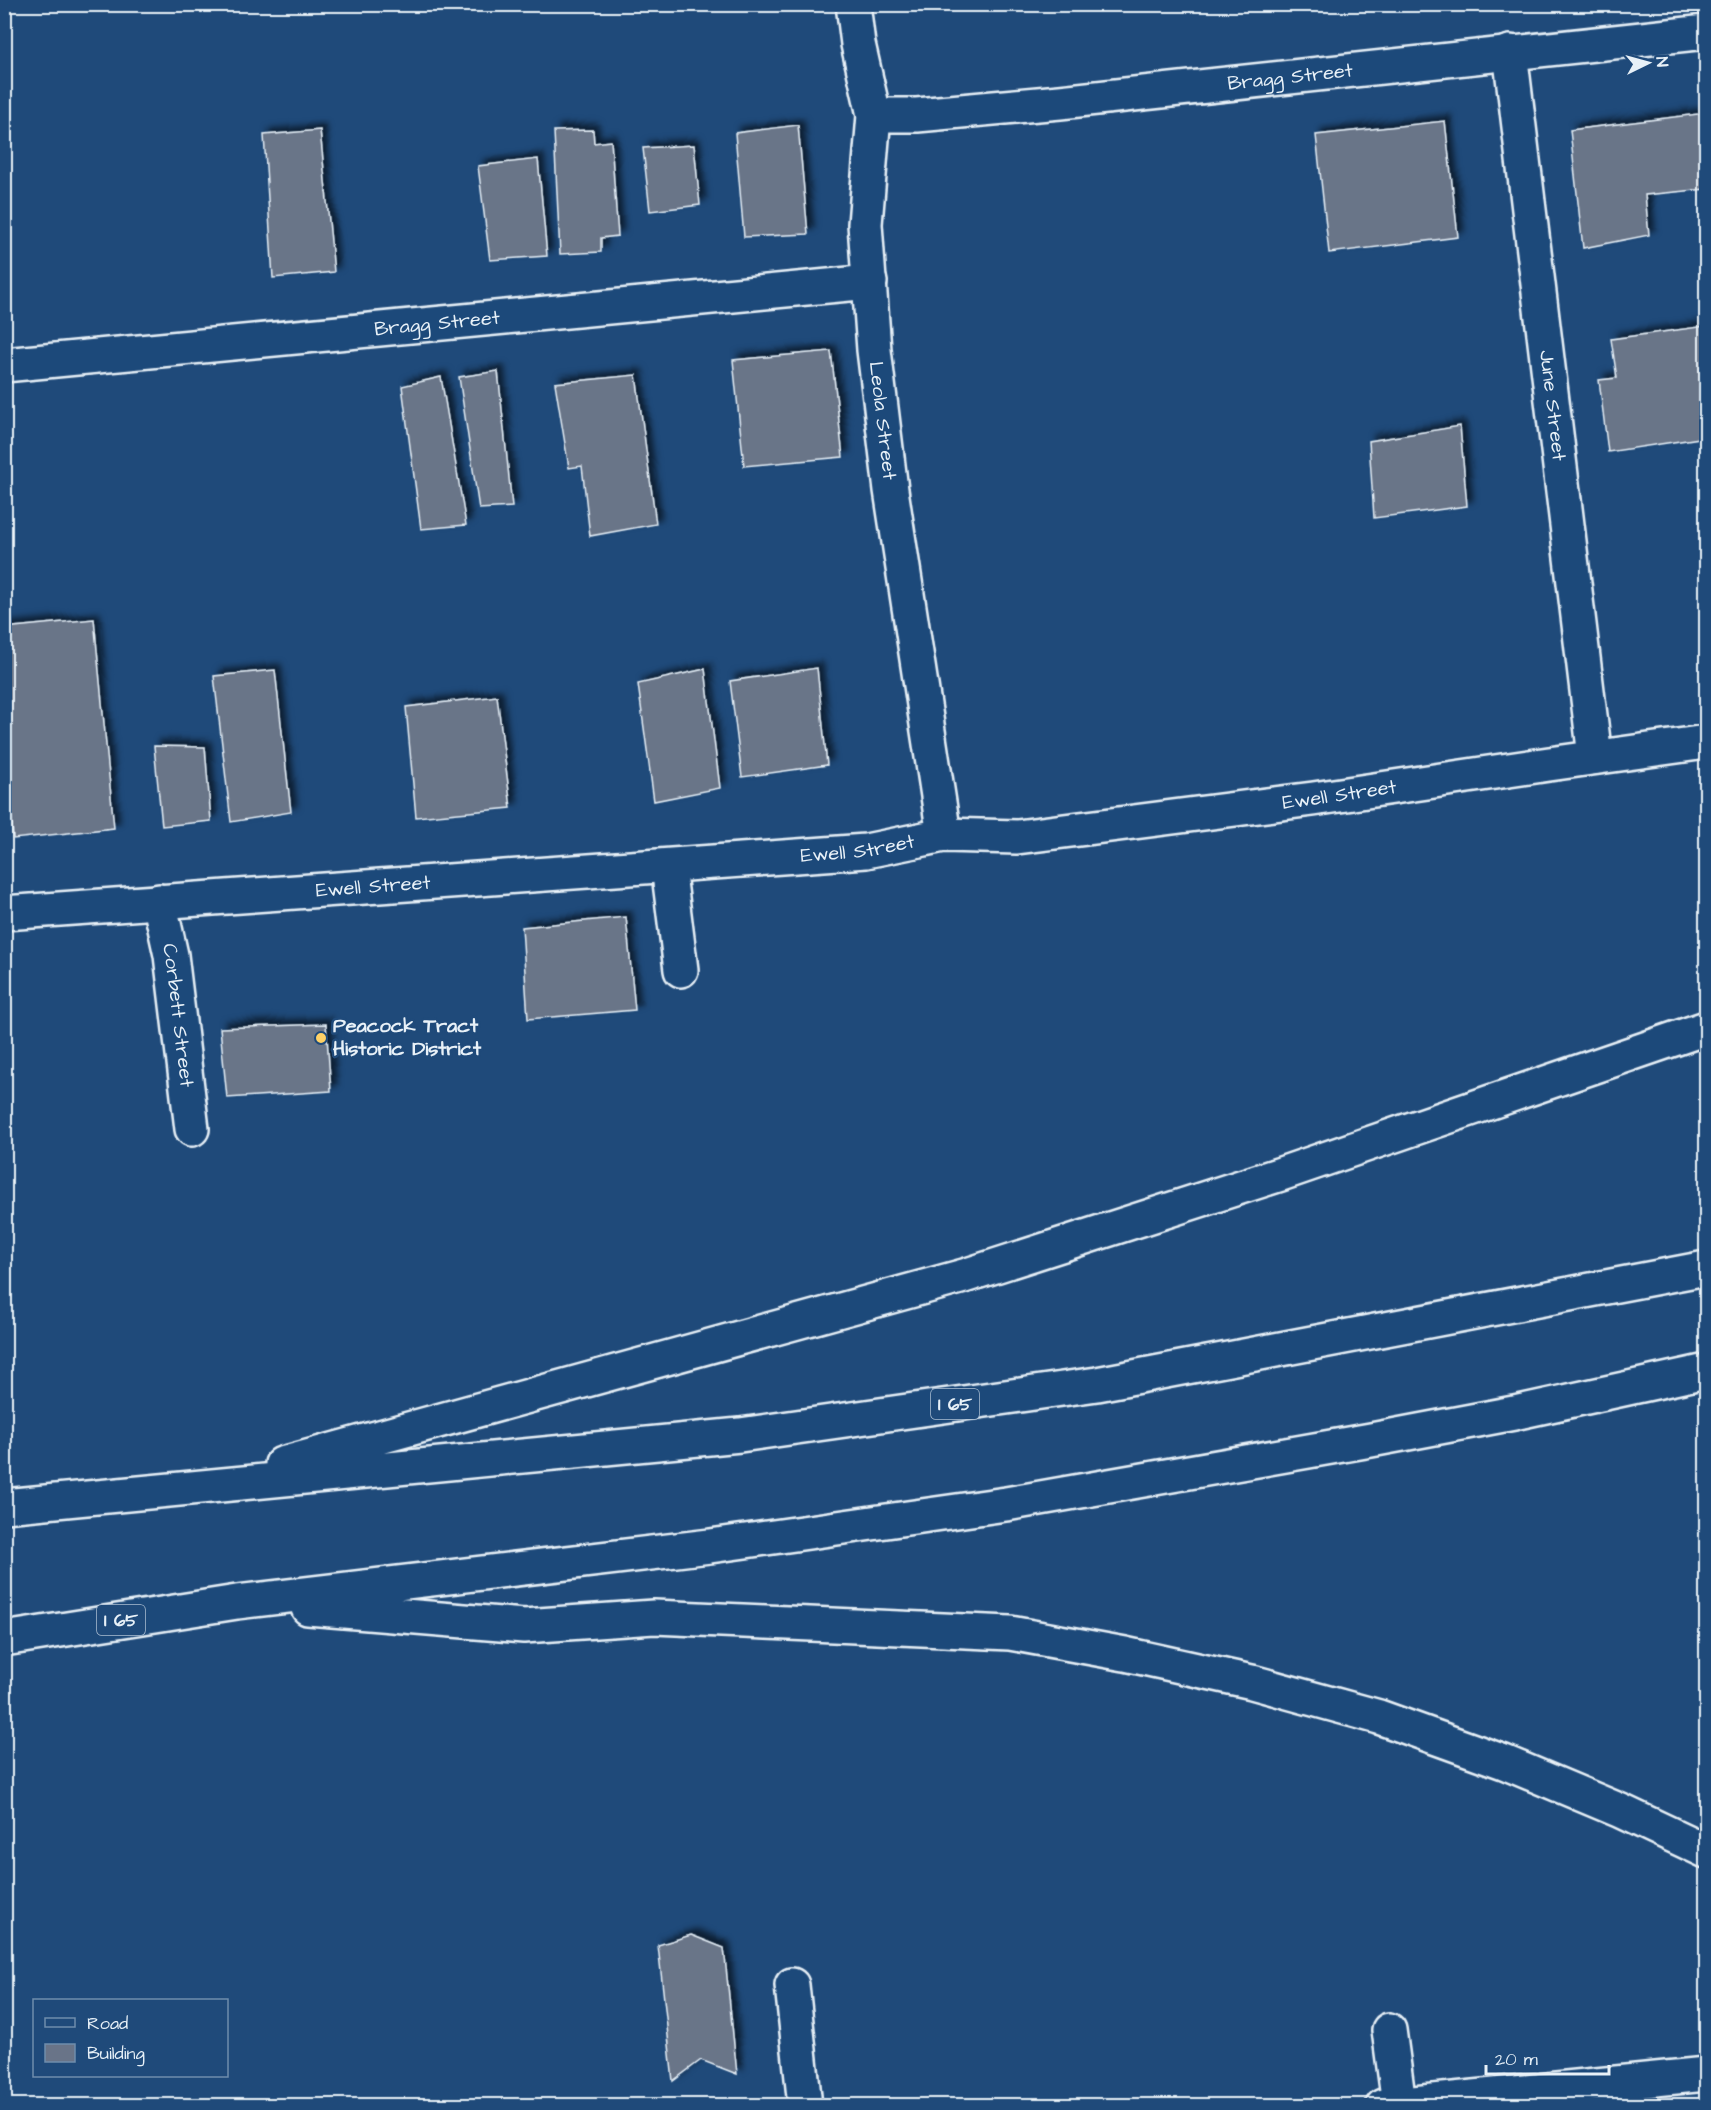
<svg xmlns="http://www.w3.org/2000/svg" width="1711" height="2110" viewBox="0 0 1711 2110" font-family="'Architects Daughter',sans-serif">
<defs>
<filter id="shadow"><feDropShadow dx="5.5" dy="-5.5" stdDeviation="3" flood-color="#0009"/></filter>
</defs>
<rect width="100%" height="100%" fill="#1f4a7a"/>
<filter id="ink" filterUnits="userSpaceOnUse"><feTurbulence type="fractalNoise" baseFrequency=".0167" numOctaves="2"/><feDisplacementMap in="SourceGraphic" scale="12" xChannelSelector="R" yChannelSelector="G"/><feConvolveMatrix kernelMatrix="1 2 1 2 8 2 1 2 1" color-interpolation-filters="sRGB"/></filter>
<g filter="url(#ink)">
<g fill="#697488" stroke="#e8f1f8" stroke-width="1.5" filter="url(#shadow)">
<polygon points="1706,113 1706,189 1645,195 1649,235 1583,248 1570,130"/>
<polygon points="1445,121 1458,237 1329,253 1316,135"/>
<polygon points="798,125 808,234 744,237 735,133"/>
<polygon points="320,130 334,272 273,278 264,135"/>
<polygon points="593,130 594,143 611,141 618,236 601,238 601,252 560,254 554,131"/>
<polygon points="694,145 700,205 650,211 643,148"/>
<polygon points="538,159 547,256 490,260 478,166"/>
<polygon points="1706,326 1706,437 1608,452 1599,380 1617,378 1611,339"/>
<polygon points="831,351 843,457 744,466 733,360"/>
<polygon points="498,371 512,507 479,509 459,377"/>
<polygon points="636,375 656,524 590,536 582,466 569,468 555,383"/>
<polygon points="441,377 466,525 421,529 402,386"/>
<polygon points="1460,426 1467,506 1374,518 1369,441"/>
<polygon points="94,619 114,828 13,839 4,708 4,628"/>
<polygon points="817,668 827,765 742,777 730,681"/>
<polygon points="705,669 720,788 654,801 638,684"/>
<polygon points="275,670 291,812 231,822 214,676"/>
<polygon points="497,696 511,808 416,817 406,707"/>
<polygon points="154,746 205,747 211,821 162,826"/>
<polygon points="626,917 635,1010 528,1019 522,927"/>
<polygon points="326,1024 331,1091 227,1098 220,1028"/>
<polygon points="691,1935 724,1948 737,2074 701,2060 673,2081 658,1945"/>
</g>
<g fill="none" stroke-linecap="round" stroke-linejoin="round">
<defs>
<g id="street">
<path id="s1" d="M853 4 858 44 874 115 865 224 874 350 891 490 944 835"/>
<path id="s2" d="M1510 52 1595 757"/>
<path id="s3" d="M874 115H917L1060 102 1706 32"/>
<path id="s4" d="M4 365 870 282"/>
<polyline points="668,866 681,970"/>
<path id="s5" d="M159 901 171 955 192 1129"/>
<path id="s6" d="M4 913 866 851 944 835 1017 837 1313 799 1549 764 1706 742"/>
<polyline points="792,1985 805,2106"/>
<polyline points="1389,2030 1399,2104"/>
<polyline points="1383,2106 1706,2074"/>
</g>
<g id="highway">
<polyline points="282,1464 964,1276 1281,1174 1706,1028"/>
<polyline points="4,1506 740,1435 1097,1384 1706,1268"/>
<polyline points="308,1608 524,1626 654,1617 1010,1633 1125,1654 1252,1682 1379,1717 1504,1762 1621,1811 1706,1851"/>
<polyline points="4,1639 237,1602 710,1546 1006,1504 1371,1440 1514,1413 1706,1371"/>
</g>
</defs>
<use href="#street" stroke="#e8f1f8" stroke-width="38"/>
<use href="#highway" stroke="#e8f1f8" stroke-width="38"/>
<use href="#street" stroke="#1f4a7a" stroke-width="33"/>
<use href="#highway" stroke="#1f4a7a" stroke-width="33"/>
</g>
</g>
<circle fill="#ffd166" stroke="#1f4a7a" stroke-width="2" cx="321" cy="1038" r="6"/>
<g text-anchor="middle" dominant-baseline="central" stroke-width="5" stroke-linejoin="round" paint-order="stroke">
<g fill="#1f4a7a" stroke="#acbfd2" stroke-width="1.5">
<rect x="931" y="1389" width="48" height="30" rx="4.5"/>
<rect x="97" y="1605" width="48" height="30" rx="4.5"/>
</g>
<g font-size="18" font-weight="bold" fill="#e8f1f8">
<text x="955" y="1404">I 65</text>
<text x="121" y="1620">I 65</text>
</g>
<g font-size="20" fill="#e8f1f8" stroke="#1f4a7a">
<text stroke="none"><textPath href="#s3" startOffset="418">Bragg Street</textPath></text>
<text stroke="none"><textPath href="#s4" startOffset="435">Bragg Street</textPath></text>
<text stroke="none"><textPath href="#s2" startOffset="356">June Street</textPath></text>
<text stroke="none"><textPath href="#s1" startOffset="420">Leola Street</textPath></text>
<text stroke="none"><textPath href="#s6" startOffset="1342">Ewell Street</textPath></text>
<text stroke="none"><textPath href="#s6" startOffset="856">Ewell Street</textPath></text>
<text stroke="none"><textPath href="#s6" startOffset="370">Ewell Street</textPath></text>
<text stroke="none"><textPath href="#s5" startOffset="116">Corbett Street</textPath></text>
</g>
<g font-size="20" font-weight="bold" fill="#e8f1f8" stroke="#1f4a7a" text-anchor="start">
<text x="333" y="1026">Peacock Tract<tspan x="333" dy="23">Historic District</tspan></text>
</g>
</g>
<rect width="1711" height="2110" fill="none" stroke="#1f4a7a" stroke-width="24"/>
<rect x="12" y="12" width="1687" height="2086" fill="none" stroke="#e8f1f8" stroke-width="2" filter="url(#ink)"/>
<rect x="33" y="1999" width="195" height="78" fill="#1f4a7a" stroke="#6f8dac" stroke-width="1.5"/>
<rect x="45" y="2018" width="30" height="9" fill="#1f4a7a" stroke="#6f8dac" stroke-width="1.5"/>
<text x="87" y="2029" font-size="18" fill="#e8f1f8">Road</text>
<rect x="45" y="2044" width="30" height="18" fill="#697488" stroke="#6f8dac" stroke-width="1.5"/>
<text x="87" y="2059" font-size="18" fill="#e8f1f8">Building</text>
<g transform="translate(1648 63) rotate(85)" stroke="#1f4a7a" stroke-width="4.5" paint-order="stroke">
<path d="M0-4.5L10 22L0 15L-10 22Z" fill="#e8f1f8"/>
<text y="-9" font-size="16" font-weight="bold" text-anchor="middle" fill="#e8f1f8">N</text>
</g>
<path d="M1486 2065v9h123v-9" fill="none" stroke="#e8f1f8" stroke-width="3"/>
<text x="1495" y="2065" font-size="18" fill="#e8f1f8" stroke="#1f4a7a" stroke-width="4.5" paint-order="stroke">20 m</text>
</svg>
